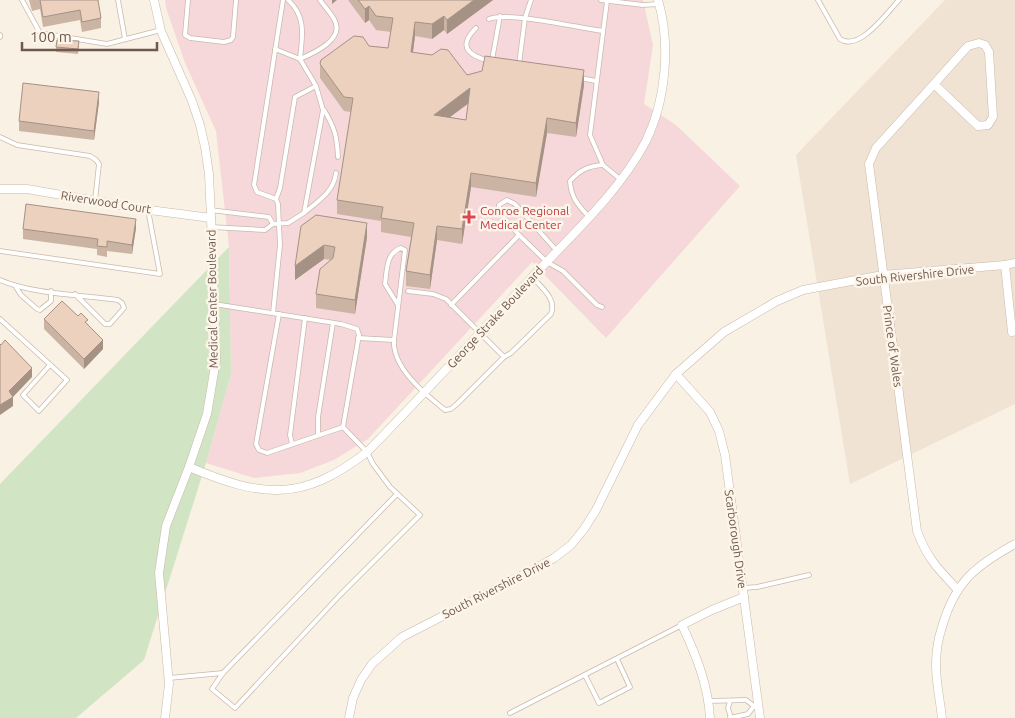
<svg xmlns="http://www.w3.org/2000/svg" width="1015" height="718" viewBox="0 0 1015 718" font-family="Ubuntu,sans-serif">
<rect width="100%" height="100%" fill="#f9f1e4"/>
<polygon fill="#f0e3d3" points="945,0 1015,0 1015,404 850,484 796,155"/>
<polygon fill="#f6d8db" points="165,0 643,0 653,45 644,104 676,125 740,186 606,338 532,262 368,439 334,460 300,473 254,478 206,463 231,374 229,247 216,131 185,63 166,8"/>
<polygon fill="#d1e5c4" points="229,247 231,374 206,463 144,660 76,718 0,718 0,484"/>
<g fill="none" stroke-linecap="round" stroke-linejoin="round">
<defs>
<g id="service">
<polyline points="22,0 40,33 107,44 161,30"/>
<polyline points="118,0 125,39"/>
<polyline points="188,0 185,35 190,38 224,42 231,40 233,37 236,0"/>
<polyline points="601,0 643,5 659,4"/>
<path d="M818 0 840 39C859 52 887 13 899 0"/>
<polyline points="607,1 590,135 603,165 620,179"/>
<path d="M489 19C508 11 579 28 603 31"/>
<path d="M476 28C458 46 467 55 489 61"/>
<polyline points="0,35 0,37"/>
<path d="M275 49 300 59C302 37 307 17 288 0"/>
<polyline points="492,60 500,16"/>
<polyline points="519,64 525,18 531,0"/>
<polyline points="580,78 596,81"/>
<path d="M324 110C335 128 337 137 338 157"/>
<polyline points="0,137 17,145 90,156 96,160 99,164 95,201"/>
<polyline points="276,199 280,188 295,97 316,86"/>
<polyline points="210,210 269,217 273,224"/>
<path d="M304 213C317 202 334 192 336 173"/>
<path d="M589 217C578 205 571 198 570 181 580 170 588 166 603 165"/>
<path d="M211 227 265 230 273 224 288 223 304 213 323 110 316 86 300 59C314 53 346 39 334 19 330 12 324 6 320 0"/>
<polyline points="0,251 160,274 148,210"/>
<polyline points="557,251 515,204 507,200 499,205 499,212 519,235 547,262 563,271 597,305 602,307"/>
<path d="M0 280C32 294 82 295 118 300L122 303 124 308 110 324H105L75 294"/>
<polyline points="16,287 21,295 37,309 40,310 51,301 51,291"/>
<polyline points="451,305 519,235"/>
<polyline points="273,313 280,245 278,204 276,199 257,192 254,185 283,0"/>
<polyline points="279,314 256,444 259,450 267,453 343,427"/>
<polyline points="0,319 67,380 39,411 23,395 50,365"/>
<path d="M358 338 394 340C392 368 425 394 445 410L451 409 457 404 504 357 446 299 433 294 408 291"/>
<path d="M394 340 405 250 401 248C386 253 387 270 385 284L398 305"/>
<path d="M504 357 511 353 551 314C557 299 542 288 532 277"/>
<polyline points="318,435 318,417 333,323"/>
<polyline points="292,444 290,435 305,318"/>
<polyline points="743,588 757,587 809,575"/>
<polyline points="223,673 397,494"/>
<polyline points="585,675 599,703 630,687 617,659"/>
<polyline points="169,678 223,673 212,689 235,708 340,595 420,515 390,487 373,464 367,452 343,427 359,335 357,329 341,324 214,304"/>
<polyline points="708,701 746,700 754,706"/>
<polyline points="730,701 728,708 731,718"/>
<polyline points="510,713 682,625"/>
<polyline points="730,718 748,714 754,706 756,706"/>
</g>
<g id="minor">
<polyline points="154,0 161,31 192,101 200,125 205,147 209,174 211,218 216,360 207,414 189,467 166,526 159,573 169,684 165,718"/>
<polygon points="979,43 985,45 989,52 993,117 988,125 978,126 934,84 968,46"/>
<path d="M934 84 876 148 869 164 917 531C927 558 938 569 957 589"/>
<polyline points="0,189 27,189 142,209 211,218"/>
<polyline points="1005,265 1012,332"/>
<polyline points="676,374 710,412 719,431 725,455 760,718"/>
<path d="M189 467C263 498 302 502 367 452 424 394 479 334 534 275 573 234 620 191 646 141 666 100 671 44 658 0"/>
<polyline points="349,718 353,698 361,680 372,664 402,637 536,568 554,558 571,545 584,529 596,510 638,425 676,374 724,332 777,301 803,290 883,275 1005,265 1015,263"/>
<path d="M710 718C708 684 696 655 682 625L712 610 744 597"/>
<path d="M942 718C940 700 936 682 936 665 936 652 938 639 942 627 955 582 975 566 1015 544"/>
</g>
</defs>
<use href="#service" stroke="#c9b9ac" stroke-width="5.5"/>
<use href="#minor" stroke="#c9b9ac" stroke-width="9"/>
<use href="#service" stroke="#fff" stroke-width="4"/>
<use href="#minor" stroke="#fff" stroke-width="8"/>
</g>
<g fill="#cbb4a3" fill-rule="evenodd">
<polygon points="29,0 98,0 101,18 101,28 82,32 80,20 43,27 40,9 32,11"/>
<path d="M348 0H493L447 34 444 30 432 39 415 36 413 52 467 75 584 85 576 137 547 133 536 197 471 187 462 244 437 240 430 289 406 286V271L411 237 381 232V221L337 214V200L351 112 344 111 320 78V64L369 46 388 48 391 32 376 30 369 20 365 23ZM468 104 466 120 450 117Z"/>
<polygon points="79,46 78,54 56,52 56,47"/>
<polygon points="99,102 94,140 19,131 19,121"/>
<polygon points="301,226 367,237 355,314 316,308 316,294 331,260 324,259 295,280"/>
<polygon points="136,228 132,254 107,251 107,257 97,255 97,249 23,239 23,229"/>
<polygon points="78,316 88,324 103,349 84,369 44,329 44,319"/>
</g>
<g fill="#a59285">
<polygon points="332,0 337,0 332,4"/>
<polygon points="474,0 493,0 447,34 447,20"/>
<polygon points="369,6 369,20 365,23 365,9"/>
<polygon points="444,16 444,30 432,39 432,24"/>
<polygon points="415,22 415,36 411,66 411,52"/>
<polygon points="584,70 584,85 576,137 576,123"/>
<polygon points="470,88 470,102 434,129 434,115"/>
<polygon points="99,92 99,102 94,140 94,131"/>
<polygon points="547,118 547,133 536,197 536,183"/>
<polygon points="471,173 471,187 462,244 462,229"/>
<polygon points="136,219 136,228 132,254 132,245"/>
<polygon points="367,223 367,237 355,314 355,300"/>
<polygon points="437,226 437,240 430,289 430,275"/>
<polygon points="324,245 324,259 295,280 295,266"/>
<polygon points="103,340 103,349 84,369 84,359"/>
<polygon points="32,368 32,377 13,397 13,406 0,415 0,405 9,391"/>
</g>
<g fill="#ecd1be" stroke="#a59285" fill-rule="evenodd">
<polygon points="40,0 98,0 101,18 82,22 80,10 43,17"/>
<path d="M358 0H474L447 20 444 16 432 24 415 22 411 52 432 55 441 49 448 50 467 75 482 71 485 56 584 70 576 123 547 118 536 183 471 173 462 229 437 226 430 275 406 271 414 223 381 218 383 207 337 200 353 98 344 97 320 64 321 60 354 36 363 37 369 46 388 48 393 18 376 16 369 6 365 9ZM470 88 466 120 434 115Z"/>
<polygon points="57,40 79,41 78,49 56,47"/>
<polygon points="23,83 99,92 94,131 19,121"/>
<polygon points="26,204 136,219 132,245 107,241 107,247 97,246 98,239 23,229"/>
<polygon points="316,215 367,223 355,300 316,294 320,269 333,258 335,247 324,245 295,266 301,226"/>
<polygon points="62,301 78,316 81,313 88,320 85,322 103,340 84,359 44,319"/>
<polygon points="5,340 32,368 9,391 13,397 0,405 0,344 1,345"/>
</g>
<path fill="#e0444e" stroke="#fdf5ea" stroke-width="2" d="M466.5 209.5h5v5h5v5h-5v5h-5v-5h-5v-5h5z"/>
<g text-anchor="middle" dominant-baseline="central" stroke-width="5" stroke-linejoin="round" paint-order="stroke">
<g font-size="12" fill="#6f594c" stroke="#fdf5ea">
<text transform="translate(106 202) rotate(9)">Riverwood Court</text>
<text transform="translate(915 275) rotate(-6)">South Rivershire Drive</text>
<text transform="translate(212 299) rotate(-91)">Medical Center Boulevard</text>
<text transform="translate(495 317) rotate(-47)">George Strake Boulevard</text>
<text transform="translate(893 346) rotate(82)">Prince of Wales</text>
<text transform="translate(736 539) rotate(82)">Scarborough Drive</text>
<text transform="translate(496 588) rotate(-27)">South Rivershire Drive</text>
</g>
<g font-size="12" fill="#be3a42" stroke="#fdf5ea" text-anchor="start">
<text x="480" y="210">Conroe Regional<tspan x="480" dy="14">Medical Center</tspan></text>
</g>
</g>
<path d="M22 42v8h135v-8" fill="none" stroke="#6f594c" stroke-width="2.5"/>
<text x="30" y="42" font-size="15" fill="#6f594c" stroke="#fdf5ea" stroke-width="4" paint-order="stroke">100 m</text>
</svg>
